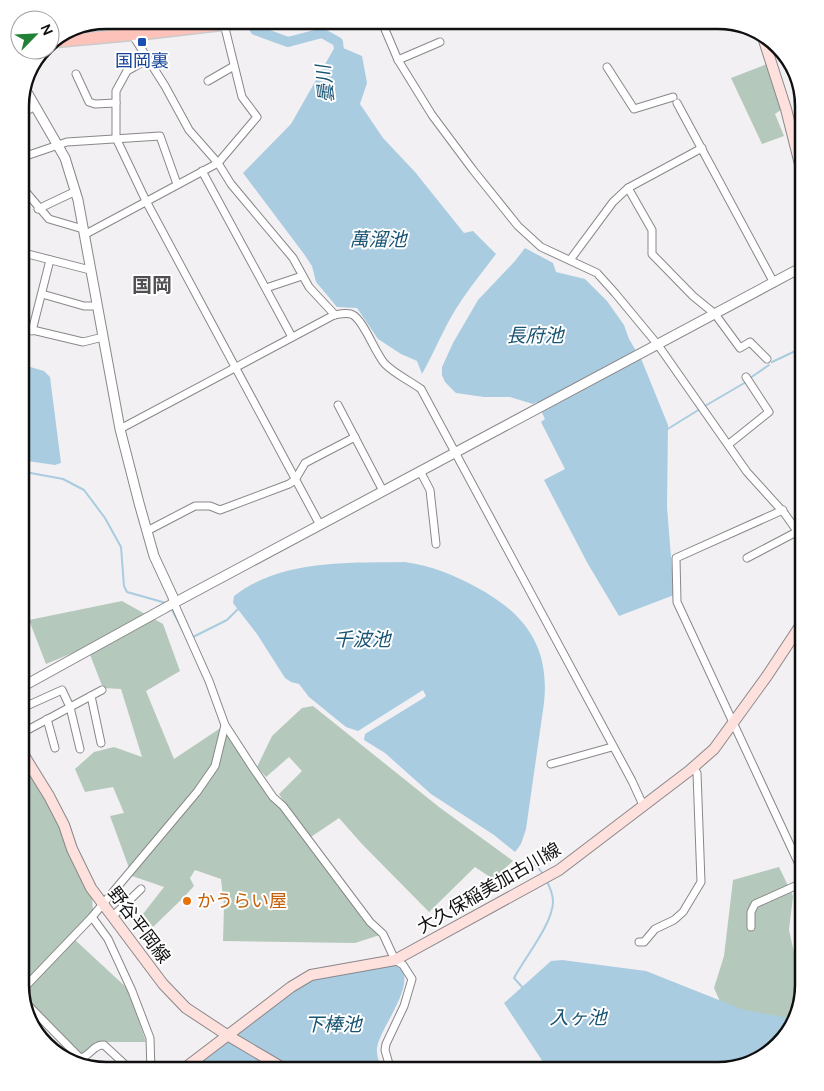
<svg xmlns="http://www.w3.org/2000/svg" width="824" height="1091" viewBox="0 0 824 1091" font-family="'DM Sans','Noto Sans JP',sans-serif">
<rect width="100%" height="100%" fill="#f2f0f2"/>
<g fill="#b4c9bb">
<polygon points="767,64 782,109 775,114 784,136 762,144 731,78"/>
<polygon points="122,601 163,624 180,671 146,691 174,759 225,725 259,776 305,835 279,794 302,771 289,757 266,777 257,767 272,736 302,708 313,706 439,807 513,861 493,879 475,867 429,912 361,843 339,818 308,839 383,934 355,943 223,941 224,906 221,879 195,870 190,878 194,886 184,897 153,927 143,914 164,887 132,876 110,816 124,813 113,787 85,792 75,769 94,752 114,747 142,757 121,689 103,688 87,647 46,664 29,620"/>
<polygon points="20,757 43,792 58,823 72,860 92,895 93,912 21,988"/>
<polygon points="779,867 793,896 789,930 802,988 794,1018 763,1028 722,1006 714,988 724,956 733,880"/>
<polygon points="74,939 128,989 146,1042 95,1042 82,1056 23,995"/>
</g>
<g fill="#a9cce1">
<path d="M336 45 362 56 367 83 360 104 383 138 415 172 464 233 473 231 496 254C485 269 473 283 463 298 446 322 436 349 422 374L417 361 401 354 378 339 357 308 337 307 316 282 312 266 304 254 243 173 291 124Z"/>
<polygon points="525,248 553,263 556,272 585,279 607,301 624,325 629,339 642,361 668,425 667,507 674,595 619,616 588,564 544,480 565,469 541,422 545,419 537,402 533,404 510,397 484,397 456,393 445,382 442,375 442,367 453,343 478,300 515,261"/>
<polygon points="20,364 44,371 50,377 61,463 55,465 20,460"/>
<path d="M405 562C432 566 452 574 476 587 525 613 550 647 544 703L526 829 521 844 515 852 494 835 431 794 385 753 364 740 365 734 422 699 426 696 423 690 358 731 346 727 309 697 299 684 291 682 285 678 257 634 233 603 234 596C281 559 349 563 405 562Z"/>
<polygon points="562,960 646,971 744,1010 795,1019 793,1028 766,1057 719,1071 549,1071 504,1003 551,961"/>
<path d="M394 963C426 978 374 1032 377 1052 377 1058 381 1065 383 1071H293L237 1036 238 1031 308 981 341 973Z"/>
<polygon points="226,1041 278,1071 185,1071"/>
</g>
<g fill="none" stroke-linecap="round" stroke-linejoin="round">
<g stroke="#a9cce1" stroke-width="2">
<polyline points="772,362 804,347"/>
<polyline points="750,378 769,365"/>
<polyline points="705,406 746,382"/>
<polyline points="666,430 700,409"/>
<polyline points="20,471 63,479 84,490 105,518 121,547 124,586 127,592 166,603"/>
<polyline points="171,608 185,635"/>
<polyline points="193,637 227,620 239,608"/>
<polyline points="526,856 536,865 543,874"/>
<path d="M523 988 514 978C524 959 553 923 553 902 553 895 550 887 546 880"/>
</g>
<polyline stroke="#a9cce1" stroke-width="10" points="249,20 255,30 288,42 322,33 338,42 340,58"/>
<defs>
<g id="minor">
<polyline points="381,20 398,60 432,115 473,170 518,226 541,247 597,273 615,293 658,345 747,472 785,514 804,541"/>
<polyline points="132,34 165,86 189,130 218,163 231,184 293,258 309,287 335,315"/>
<polyline points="148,59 127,71 116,91 116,138 146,201 320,525"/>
<polyline points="398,60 440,42"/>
<polyline points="607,67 634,109 673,97"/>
<polyline points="76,74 89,102 95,104 116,103"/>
<polyline points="208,81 234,66"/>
<polyline points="677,103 774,283"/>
<polyline points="20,115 35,106"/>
<polyline points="20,158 67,142 160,136 177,184"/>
<polyline points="202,171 292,337"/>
<polyline points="20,180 26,192 49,219 83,229"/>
<polyline points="628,188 652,230 652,254 693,296 715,314 740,348 750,342 767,359"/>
<polyline points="38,209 76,191"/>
<polyline points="84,235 218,163 257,117 242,97 224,24"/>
<polyline points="20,252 90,270"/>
<polyline points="570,260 613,202 628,188 702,148"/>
<polyline points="266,288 302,276"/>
<polyline points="42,294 84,306 97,306"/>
<polyline points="20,327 83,342 103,337"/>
<polyline points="32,331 50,260"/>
<polyline points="338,405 383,491"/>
<path d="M120 429 334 315C340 314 348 312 353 315 364 321 375 353 385 364 395 374 410 381 421 389L632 781 643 805"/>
<polyline points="729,444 769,412 746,377"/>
<polyline points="420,471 430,490 436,544"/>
<polyline points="783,510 676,558 677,602 804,875"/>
<polyline points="147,531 195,506 210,506 220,510 289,484 295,480 305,463 355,437"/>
<polyline points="747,558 804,528"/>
<polyline points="174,603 209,681 225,725 253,768 273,797 283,806 370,922 383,934 395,960 403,965 412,979 404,1006 386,1044 385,1050 391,1071"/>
<polyline points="91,696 101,743"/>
<polyline points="20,709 62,690 70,707 80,749"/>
<polyline points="47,719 55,748"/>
<polyline points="20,734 102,690"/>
<polyline points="551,764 612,747"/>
<polyline points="92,917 108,939 132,991 150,1038 151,1071"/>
<polyline points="112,917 141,889"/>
<polyline points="751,927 751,912 755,904 804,882"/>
<polyline points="639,942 644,942 655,929 674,920 683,912 701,882 697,773 693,768"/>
<polyline points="21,991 92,917 197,792 215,766 225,725"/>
<path d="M25 1002 80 1058C90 1057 93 1044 104 1045L132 1071"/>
</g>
<g id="tertiary">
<polyline points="24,87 65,158 78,200 120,429 139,503 154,556 173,597 174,603"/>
<polyline points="20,688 174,603 804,266"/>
</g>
<g id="secondary">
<polyline points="761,31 786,109 804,180"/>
<polyline points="20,749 49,796 64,825 72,849 91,888 163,984 186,1008 227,1035 288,1071"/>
<polyline points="181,1071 291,987 311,975 395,960 559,870 689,771 714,749 767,676 804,620"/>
</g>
<polyline id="primary" points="50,42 148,33 259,20"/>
</defs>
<use href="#minor" stroke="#8a878a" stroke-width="9"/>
<use href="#tertiary" stroke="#8a878a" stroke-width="11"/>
<use href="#secondary" stroke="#8a878a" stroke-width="12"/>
<use href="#primary" stroke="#cacacb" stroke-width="14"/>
<use href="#minor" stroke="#fff" stroke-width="7"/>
<use href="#tertiary" stroke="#fff" stroke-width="9"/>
<use href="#secondary" stroke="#fee1dd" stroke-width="10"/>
<use href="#primary" stroke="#fdc3bb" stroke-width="11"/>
</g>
<rect fill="#1a4fb4" stroke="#fff" stroke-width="2" x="137" y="37" width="10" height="10" rx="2.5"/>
<circle fill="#e8710a" stroke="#fff" stroke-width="2" cx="187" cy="901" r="5"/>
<g text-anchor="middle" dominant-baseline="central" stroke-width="4" stroke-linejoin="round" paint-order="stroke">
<g font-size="18" fill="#164399" stroke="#fff">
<text x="142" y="61">国岡裏</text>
</g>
<g font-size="18" fill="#101011" stroke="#fff">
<text transform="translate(489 888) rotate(-30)">大久保稲美加古川線</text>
<text transform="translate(139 925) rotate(53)">野谷平岡線</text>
</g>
<g font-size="18" fill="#c56008" stroke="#fff" text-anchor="start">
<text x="197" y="901">かうらい屋</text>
</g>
<g font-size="19" font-style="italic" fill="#195473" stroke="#fff">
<text transform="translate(325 84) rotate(-96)">曇川</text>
<text x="378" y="239">萬溜池</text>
<text x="535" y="335">長府池</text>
<text x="362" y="639">千波池</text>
<text x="578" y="1017">入ヶ池</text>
<text x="333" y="1024">下棒池</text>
</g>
<g font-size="20" font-weight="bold" fill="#504e50" stroke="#fff">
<text x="152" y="285">国岡</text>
</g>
</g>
<path d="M0 0H824V1091H0ZM106 29H718A77 77 0 0 1 795 106V985A77 77 0 0 1 718 1062H106A77 77 0 0 1 29 985V106A77 77 0 0 1 106 29Z" fill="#fff" fill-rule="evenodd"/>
<path fill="none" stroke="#101011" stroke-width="2.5" d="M106 29H718A77 77 0 0 1 795 106V985A77 77 0 0 1 718 1062H106A77 77 0 0 1 29 985V106A77 77 0 0 1 106 29Z"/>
<g transform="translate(35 35) rotate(66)"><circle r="24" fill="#ffffff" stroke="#9f9fa0"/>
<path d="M0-4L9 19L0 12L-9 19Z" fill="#208134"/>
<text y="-8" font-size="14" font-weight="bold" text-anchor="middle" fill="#101011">N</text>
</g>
</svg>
